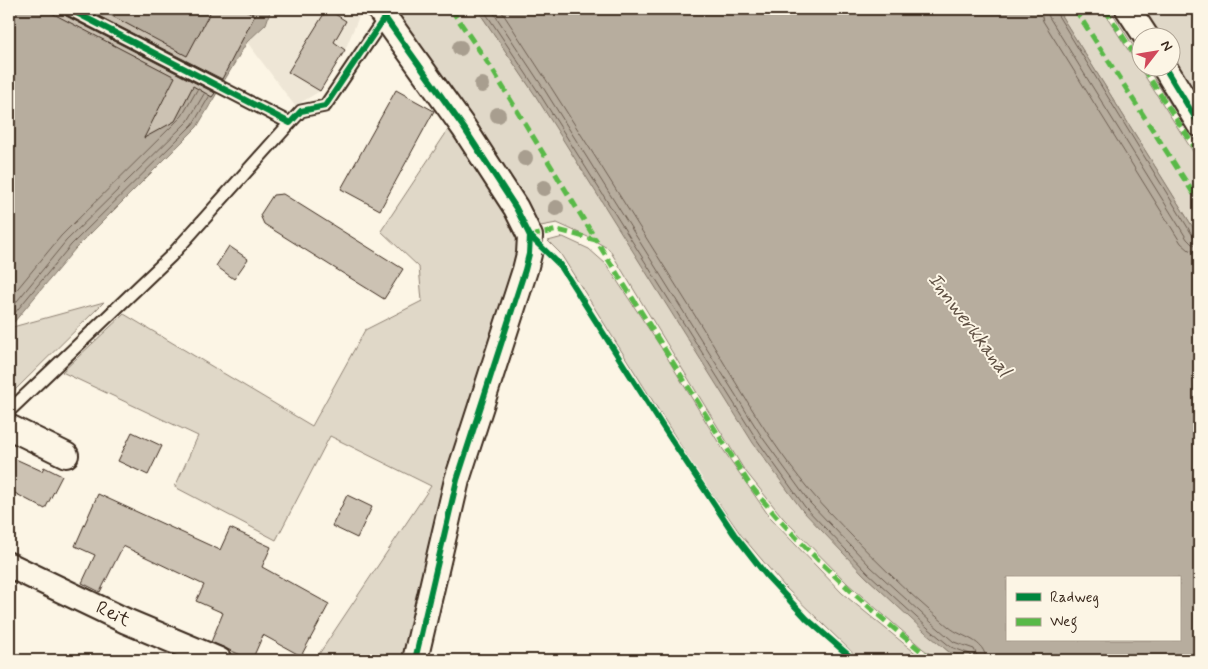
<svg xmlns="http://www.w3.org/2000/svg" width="1208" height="669" viewBox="0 0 1208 669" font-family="Mynerve,sans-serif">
<rect width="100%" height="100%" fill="#fcf5e5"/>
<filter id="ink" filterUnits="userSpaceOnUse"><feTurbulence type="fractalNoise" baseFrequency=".02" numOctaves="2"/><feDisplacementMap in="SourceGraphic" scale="10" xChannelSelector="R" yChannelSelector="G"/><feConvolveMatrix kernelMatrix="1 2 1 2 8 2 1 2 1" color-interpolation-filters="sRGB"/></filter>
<g filter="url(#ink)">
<polygon fill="#eee6d6" points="271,9 362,9 345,50 320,91 295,106 247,42 266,24"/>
<g fill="#e0d8c8" stroke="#8e8173">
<polygon points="387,9 477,9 864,575 949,652 974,660 939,660 923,649 848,584 783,518 743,468 609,249 588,237 557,223 535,227"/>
<polygon points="1057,9 1102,9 1199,161 1199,237"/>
<polygon points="1110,9 1122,9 1140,38 1140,57"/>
<polygon points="1134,9 1199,9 1199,118 1170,68 1170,38 1151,37"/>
<polygon points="1147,68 1160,68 1199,131 1199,148"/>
<polygon points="452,124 517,229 520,254 404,660 315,660 431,486 330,436 276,540 175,487 198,436 62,372 124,314 312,426 365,330 422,301 419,267 381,231"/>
<polygon points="563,237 589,249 606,264 662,349 720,445 771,519 842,593 924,660 860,660 784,586 741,535 698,473 560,253 548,241"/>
<polygon points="104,302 9,396 9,328"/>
</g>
<g fill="#b7ad9e" stroke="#85796b" fill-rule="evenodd">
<polygon points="9,9 271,9 266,24 247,42 197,127 75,249 9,328"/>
<path d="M477 9H1057L1199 237V660H974L949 652 925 632 864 575 802 510 753 443 535 95ZM1007 578H1179V640H1007Z"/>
</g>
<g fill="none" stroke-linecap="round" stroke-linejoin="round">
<g stroke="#6d5e51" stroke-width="1">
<polyline points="483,9 539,93 757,440 805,507 867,572 928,628 951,647 970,654 972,660"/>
<polyline points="491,9 544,89 762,437 810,503 871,567 932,623 954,642 974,649 979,660"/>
<path d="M500 9C568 112 633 217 699 322 739 386 775 455 827 510 866 551 905 591 949 627 962 638 985 639 986 660"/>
<polyline points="1040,9 1043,21 1181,243 1189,250 1199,252"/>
<polyline points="1047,9 1049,17 1187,239 1192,244 1199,245"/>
<polyline points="1054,9 1193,236 1199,239"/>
<polyline points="9,299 61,236 182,116 197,90"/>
<polyline points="9,311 66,241 188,121 204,94"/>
<polyline points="9,320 71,245 193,124 209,97"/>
</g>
</g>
<g fill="#ccc2b3" stroke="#3b2a1e">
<polygon points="44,9 62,9 66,16 215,93 212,97 193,86 175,121 144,138 175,77"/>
<polygon points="85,9 99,9 187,56 212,9 243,9 255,15 222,79"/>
<polygon points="327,9 346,21 334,42 345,50 320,91 288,72"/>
<polygon points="396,90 434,111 380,210 341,189"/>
<polygon points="283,194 403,269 384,299 264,224 260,215 273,195"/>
<polygon points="229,246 248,259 234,279 216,266"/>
<polygon points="132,432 162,446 148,475 118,461"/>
<polygon points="9,456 42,471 44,467 62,476 45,509 9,490"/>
<polygon points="98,494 220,550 230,528 271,547 262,567 329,604 301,656 263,635 252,660 211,642 223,613 196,601 204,585 123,546 100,592 82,583 95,555 75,546"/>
<polygon points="347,495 372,507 357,538 332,526"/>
</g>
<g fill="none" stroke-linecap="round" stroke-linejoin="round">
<defs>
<g id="lane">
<polyline points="69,9 290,123 301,111 325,106 385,17"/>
<polyline points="9,411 171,256 290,123"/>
</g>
<g id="street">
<polyline points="379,9 464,128 516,208 530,236 529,254 525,270 457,480 415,660"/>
<polyline points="1128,9 1147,38"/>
<polyline points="1165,68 1199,124"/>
<polyline points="9,427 66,455"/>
<polyline points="9,565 126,621 219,660"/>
</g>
</defs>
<use href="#lane" stroke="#3b2a1e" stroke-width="15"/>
<use href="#street" stroke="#3b2a1e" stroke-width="28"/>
<use href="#lane" stroke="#fcf5e5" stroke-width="11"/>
<use href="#street" stroke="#fcf5e5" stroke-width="24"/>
<g stroke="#58b947" stroke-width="5" stroke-dasharray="10 5" stroke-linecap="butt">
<polyline points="451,9 490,66 596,240"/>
<polyline points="1075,9 1199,202"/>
<polyline points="1105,9 1140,63"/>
<polyline points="1143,68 1199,154"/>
<path d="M530 236 558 230 596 240 748 482C801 550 865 605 932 660"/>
</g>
<defs>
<g id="cycleway">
<polyline points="69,9 290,123 301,111 325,106 385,17"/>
<polyline points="379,9 464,128 516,208 530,236 529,254 525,270 457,480 415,660"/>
<polyline points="1165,68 1199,124"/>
<polyline points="530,236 560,265 663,427 734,534 766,575 807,619 854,660"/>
</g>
</defs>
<use href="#cycleway" stroke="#fcf5e5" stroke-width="9"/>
<use href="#cycleway" stroke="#00873e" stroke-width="6"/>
</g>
<g fill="#a89e8f">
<circle cx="460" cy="48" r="8"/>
<circle cx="482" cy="85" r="8"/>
<circle cx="498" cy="115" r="8"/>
<circle cx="525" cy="158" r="8"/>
<circle cx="544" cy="188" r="8"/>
<circle cx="556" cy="208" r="8"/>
</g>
</g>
<g text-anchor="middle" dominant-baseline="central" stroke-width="4" stroke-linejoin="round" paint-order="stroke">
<g font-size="19" fill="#3b2a1e" stroke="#fcf5e5">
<text transform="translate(113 614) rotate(25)">Reit</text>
</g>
<g font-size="20" font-style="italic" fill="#605144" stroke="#fcf5e5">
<text transform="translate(969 325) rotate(53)">Innwerkkanal</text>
</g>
</g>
<rect width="1208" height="669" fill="none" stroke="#fcf5e5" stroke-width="30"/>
<rect x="15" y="15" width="1178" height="639" fill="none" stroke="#3b2a1e" stroke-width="2" filter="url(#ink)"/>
<rect x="1006" y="576" width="175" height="65" fill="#fcf5e5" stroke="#afa495"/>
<rect x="1016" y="593" width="25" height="8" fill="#00873e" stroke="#afa495"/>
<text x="1050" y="602" font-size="15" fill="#3b2a1e">Radweg</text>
<rect x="1016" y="618" width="25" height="8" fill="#58b947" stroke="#afa495"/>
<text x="1050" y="626" font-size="15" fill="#3b2a1e">Weg</text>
<g transform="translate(1156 52) rotate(59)"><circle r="24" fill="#fcf5e5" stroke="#afa495"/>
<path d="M0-4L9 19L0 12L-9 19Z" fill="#d1495b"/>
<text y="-8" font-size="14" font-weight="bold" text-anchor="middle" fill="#3b2a1e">N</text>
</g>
</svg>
